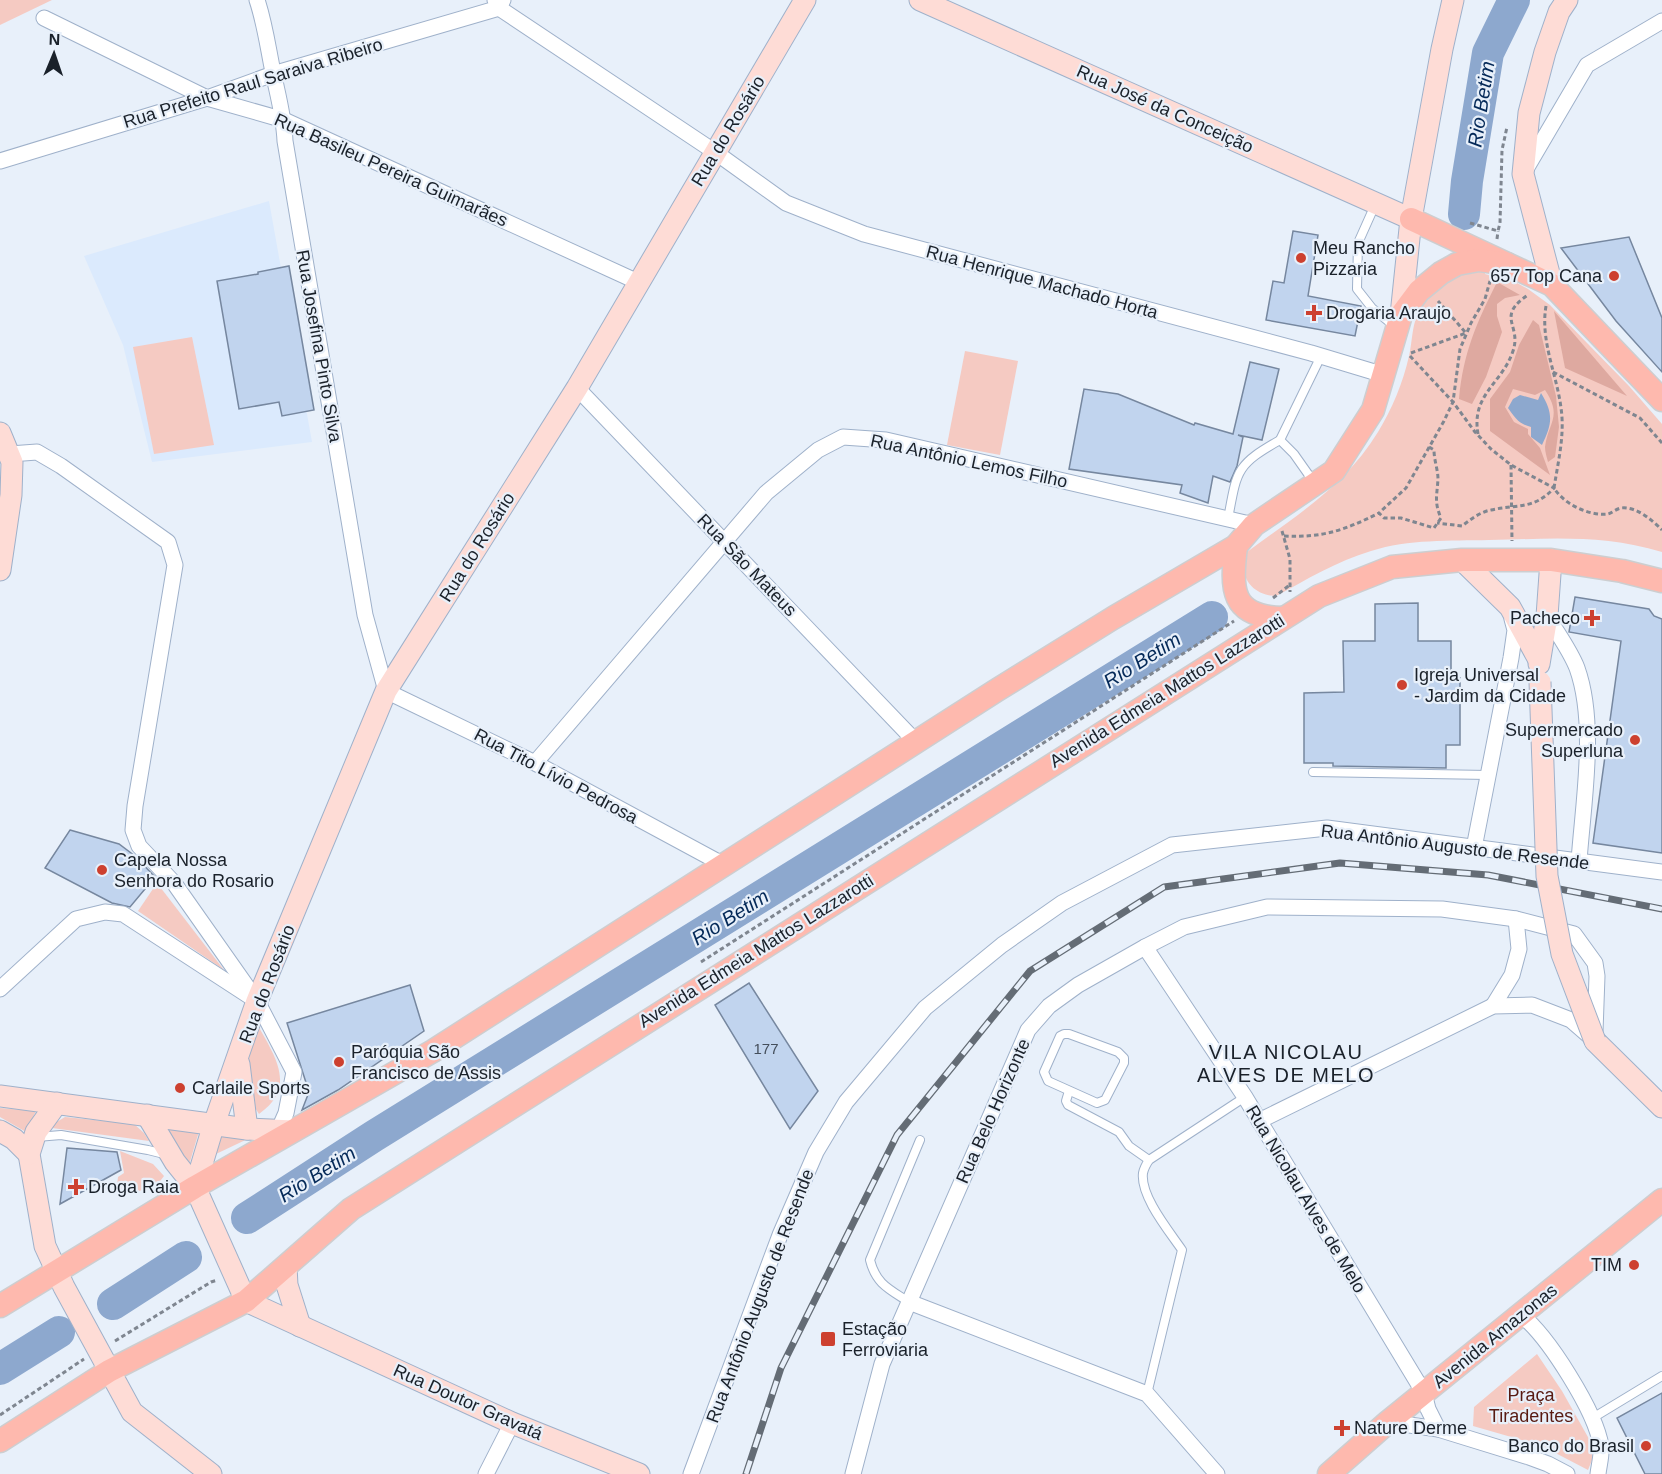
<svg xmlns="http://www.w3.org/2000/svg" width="1662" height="1474" viewBox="0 0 1662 1474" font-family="Arial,sans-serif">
<rect width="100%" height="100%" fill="#e8f0fa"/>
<polygon fill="#dbeafd" points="269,201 312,442 152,462 123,345 84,256"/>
<g fill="#f5cac2">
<polygon points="0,0 52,0 0,25"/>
<path d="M1485 271V274L1517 283 1528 289 1550 305 1629 386 1662 424V552C1601 534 1551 539 1489 540 1449 541 1409 539 1371 551 1337 561 1306 580 1276 596 1251 595 1237 575 1247 552 1297 515 1345 486 1378 432 1392 409 1403 383 1409 356 1412 343 1412 327 1417 316 1421 305 1432 295 1441 288L1439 283 1451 277Z"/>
<polygon points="192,337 214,445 154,454 133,347"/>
<polygon points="965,351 1018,361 1000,455 947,445"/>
<polygon points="157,883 224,970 138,911"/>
<path d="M255 1020C273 1054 299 1086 259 1114 241 1089 250 1049 255 1020Z"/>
<polygon points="0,1108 36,1111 26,1132 0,1117"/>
<polygon points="65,1117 134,1124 144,1133 149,1141 52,1128 55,1123"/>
<polygon points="164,1126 200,1128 189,1165"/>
<polygon points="221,1131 258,1134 216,1154"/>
<polygon points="120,1151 153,1164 164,1176 157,1185 130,1194 117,1186 118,1177 124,1173"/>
<polygon points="1537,1354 1562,1391 1593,1446 1592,1460 1588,1470 1542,1446 1473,1426 1474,1407"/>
</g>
<g fill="#dea9a0">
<path d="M1497 282 1520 295 1505 298 1497 304V316L1502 332 1486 377 1472 404 1459 399C1463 353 1477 322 1497 282Z"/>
<polygon points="1554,311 1627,396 1565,368"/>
<path d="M1533 320 1539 325 1556 396 1559 427 1555 457 1548 462C1547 458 1545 452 1545 447 1548 422 1563 417 1545 390L1535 395 1513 389 1505 407 1514 422 1528 429V434L1540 448 1550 475 1490 431V399L1510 372 1519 345Z"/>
</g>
<path fill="#8da8ce" d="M1541 393C1554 414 1552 424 1542 445L1531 437V427C1519 424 1515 418 1508 408L1513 399 1520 395 1538 400Z"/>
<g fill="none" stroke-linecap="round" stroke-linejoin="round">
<g stroke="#8da8ce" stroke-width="32">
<polyline points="1464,214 1467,181 1488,53 1514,0"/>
<polyline points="247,1218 374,1136 1212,617"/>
<polyline points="113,1304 186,1257"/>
<polyline points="0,1369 59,1332"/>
</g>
</g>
<g fill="#c1d4ee" stroke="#76879f" stroke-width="1.5">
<polygon points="1293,231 1318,235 1308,296 1361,306 1355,336 1266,320 1273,281 1284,283"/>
<polygon points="1629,237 1662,318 1662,372 1616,321 1561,248"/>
<polygon points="289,266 314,410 282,416 279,402 239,409 217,281 258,274 258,272"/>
<polygon points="1250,362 1279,369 1262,440 1238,435 1243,437 1237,466 1230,482 1213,476 1208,503 1180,493 1182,485 1069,469 1084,389 1118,394 1194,425 1195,423 1233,434"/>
<polygon points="1575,597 1649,609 1654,616 1662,619 1662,853 1593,843 1621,641 1569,632"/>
<polygon points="1418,603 1418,641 1451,641 1451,678 1460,678 1460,745 1446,745 1446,768 1333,766 1333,763 1304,763 1304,693 1344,692 1343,641 1375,641 1375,604"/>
<polygon points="70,830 119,844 135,856 155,877 130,907 112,903 45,868"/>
<polygon points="749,983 818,1091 790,1129 715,1005"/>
<polygon points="410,985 424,1031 338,1090 302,1110 309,1092 287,1023"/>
<polygon points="67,1148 117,1152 121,1170 60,1204"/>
<polygon points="1662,1393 1662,1474 1645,1474 1617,1418"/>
</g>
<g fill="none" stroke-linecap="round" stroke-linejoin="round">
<defs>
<g id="lane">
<polyline points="1375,205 1358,243 1357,289 1372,308 1394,326"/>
<polyline points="1313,481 1294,454 1280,440 1321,356"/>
<path d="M1228 519C1237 470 1236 465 1280 440"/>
<polyline points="1313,772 1488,775"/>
<polygon points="1064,1034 1069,1034 1118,1052 1124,1058 1124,1063 1105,1100 1097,1103 1048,1081 1044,1072 1060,1036"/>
<polyline points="1069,1091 1066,1101 1068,1105 1119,1132 1129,1146 1149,1160"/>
<polyline points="37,1137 61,1135 148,1150 164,1154"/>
<path d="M909 1302C889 1289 876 1284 870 1260L920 1140"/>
<path d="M1147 1394 1182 1250C1169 1231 1140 1196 1143 1173 1144 1168 1147 1163 1149 1160L1245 1097"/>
<polyline points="1591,1419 1662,1376"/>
</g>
<g id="street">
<path d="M257 0C265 24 268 48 273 72 278 96 284 117 285 141L365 615 386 691 535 763 724 865"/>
<polyline points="495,0 499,8 715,152 786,203 864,234 1311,353 1384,375"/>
<polyline points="44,18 207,98 284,120 638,282"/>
<polyline points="0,161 207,98 273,74 499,8 503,0"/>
<polyline points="1526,169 1587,65 1662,21"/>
<polyline points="577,388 916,742"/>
<polyline points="10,454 37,452 61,466 168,542 175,565 135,806 133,830 139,846 174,883 257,1001 294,1072 286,1113 278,1131"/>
<path d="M1547 616C1557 633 1570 650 1577 668 1597 724 1583 803 1579 861"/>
<polyline points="535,763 766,493 818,450 843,437 886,440 1254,525"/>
<polyline points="1474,848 1511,658 1515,630 1512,619"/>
<polyline points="1145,947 1245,1097 1424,1393 1428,1409 1438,1429"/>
<polyline points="0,989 76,919 105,912 123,914 249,996"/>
<polyline points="1493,1006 1512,975 1519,949 1516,919"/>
<polyline points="1259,1121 1493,1006 1532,1005 1571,1020 1594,1040"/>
<polyline points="909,1302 1147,1394 1217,1474"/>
<path d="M1521 1315C1548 1336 1596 1412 1601 1446 1602 1455 1599 1465 1598 1474"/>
<polyline points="1388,1422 1438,1429 1529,1457 1548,1464 1567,1474"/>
<polyline points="486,1474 512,1423"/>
<polyline points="691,1474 780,1235 816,1152 846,1102 925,1008 1002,945 1062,903 1172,845 1327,828 1662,872"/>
<polyline points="853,1474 882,1364 1028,1030 1049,1006 1078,985 1145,947 1184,927 1267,907 1442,909 1516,919 1574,934 1595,963 1597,976 1595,1032"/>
</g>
<g id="secondary">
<polyline points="920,0 1411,219"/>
<polyline points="1552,285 1523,174 1529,113 1545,52 1559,12 1567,0"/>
<polyline points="1401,315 1411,219 1442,49 1453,0"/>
<polyline points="0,433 12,462 11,495 0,570"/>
<polyline points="1462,560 1510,607 1539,660"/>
<polyline points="1539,664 1547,616 1551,560"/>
<polyline points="1595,1041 1662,1107"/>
<polyline points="239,1064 247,1129"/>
<polyline points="0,1096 247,1129 293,1131"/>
<polyline points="57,1103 36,1132 29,1154 45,1246 64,1287 132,1412 211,1474"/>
<polyline points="147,1115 175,1162 195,1187 246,1301 512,1423 639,1474"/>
<polyline points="0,1131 14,1139 29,1154"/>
<polyline points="195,1187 213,1127 257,1001 386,691 577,388 805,0"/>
<polyline points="286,1266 287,1285 300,1326"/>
</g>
<g id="primary">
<polyline points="1411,219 1552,285 1662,400"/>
<path d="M1236 546C1231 589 1230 617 1283 618"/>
<polyline points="0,1306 195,1187 433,1051 997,690 1113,618 1236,546 1254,525 1334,471 1373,410 1401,315 1419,291 1441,273 1457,264 1479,260 1507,264"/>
<polyline points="0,1441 109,1371 246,1301 351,1209 1319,596 1392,567 1462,560 1551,560 1622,571 1662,581"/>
<polyline points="1329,1474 1388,1422 1662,1200"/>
</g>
</defs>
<use href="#lane" stroke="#9fb1ca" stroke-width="10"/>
<use href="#street" stroke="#9fb1ca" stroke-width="17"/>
<use href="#secondary" stroke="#9fb1ca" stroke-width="23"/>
<use href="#primary" stroke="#cdced0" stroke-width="25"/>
<g stroke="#7f8690" stroke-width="3" stroke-dasharray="4.5 3" stroke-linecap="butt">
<polyline points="1470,223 1498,231 1500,223 1502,150 1507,127"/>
<polyline points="1497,239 1498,231"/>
<path d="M1546 306C1540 341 1557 375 1561 408 1565 435 1558 462 1554 488 1564 504 1588 516 1608 514 1612 513 1616 509 1621 508 1636 506 1652 520 1662 530"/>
<polyline points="1411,353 1466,333 1438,301"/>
<path d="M1410 356 1453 402 1475 432 1491 449 1511 465 1554 488C1534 510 1517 504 1491 510 1480 512 1471 519 1462 526L1437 523"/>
<polyline points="1553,372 1640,418 1662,443"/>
<path d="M1478 434C1471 394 1502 384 1513 351 1522 325 1495 317 1528 295"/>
<path d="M1429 447 1434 450C1434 460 1438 470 1438 479 1437 496 1434 502 1441 518L1434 528 1401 518H1384L1379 513 1406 488 1444 421 1453 402 1460 349 1471 323 1485 299 1490 281"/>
<polyline points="1511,465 1512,541"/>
<polyline points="1282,531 1290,559 1290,592"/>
<path d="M1284 536C1323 538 1345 530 1379 513"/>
<polyline points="1273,598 1291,584"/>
<polyline points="701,962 1234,621"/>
<polyline points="115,1341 211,1282 218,1280"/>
<polyline points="0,1415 84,1359"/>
</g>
<use href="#lane" stroke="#fff" stroke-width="8"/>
<use href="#street" stroke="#fff" stroke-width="15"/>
<use href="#secondary" stroke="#fedcd6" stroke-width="21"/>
<use href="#primary" stroke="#feb9ae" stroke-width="22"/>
<defs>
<polyline id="rail" points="746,1474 781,1368 897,1135 1030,971 1164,887 1340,863 1488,875 1662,909"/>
</defs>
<use href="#rail" stroke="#646c75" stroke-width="7"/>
<use href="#rail" stroke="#e8f0fa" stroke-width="4.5" stroke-dasharray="14" stroke-linecap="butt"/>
<defs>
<polyline id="secondary-bridge" points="1540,682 1547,876 1562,954 1595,1041"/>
</defs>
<use href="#secondary-bridge" stroke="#9fb1ca" stroke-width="23" stroke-linecap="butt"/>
<use href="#secondary-bridge" stroke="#fedcd6" stroke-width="21"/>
</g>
<g fill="#cd402f" stroke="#e8f0fa" stroke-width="2">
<circle cx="1301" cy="258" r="6"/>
<circle cx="1614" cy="276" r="6"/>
<path d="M1311 304h6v6h6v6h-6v6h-6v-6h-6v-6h6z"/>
<path d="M1589 609h6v6h6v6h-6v6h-6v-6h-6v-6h6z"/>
<circle cx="1402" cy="685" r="6"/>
<circle cx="1635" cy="740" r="6"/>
<circle cx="102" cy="870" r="6"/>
<circle cx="339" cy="1062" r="6"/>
<circle cx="180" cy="1088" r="6"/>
<path d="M73 1178h6v6h6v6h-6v6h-6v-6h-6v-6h6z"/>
<circle cx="1634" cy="1265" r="6"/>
<rect x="820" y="1331" width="16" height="16" rx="3"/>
<path d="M1339 1419h6v6h6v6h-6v6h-6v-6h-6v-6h6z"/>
<circle cx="1646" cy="1446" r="6"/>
</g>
<g text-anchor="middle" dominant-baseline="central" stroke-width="4.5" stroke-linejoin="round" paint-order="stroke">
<g font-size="15" fill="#444e5b">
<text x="766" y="1048">177</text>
</g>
<g font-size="18" fill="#1a212a" stroke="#e8f0fa">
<text transform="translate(253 83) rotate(-17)">Rua Prefeito Raul Saraiva Ribeiro</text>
<text transform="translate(1165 109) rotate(24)">Rua José da Conceição</text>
<text transform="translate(728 131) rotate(-59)">Rua do Rosário</text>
<text transform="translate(391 170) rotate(24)">Rua Basileu Pereira Guimarães</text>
<text transform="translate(1042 282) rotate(15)">Rua Henrique Machado Horta</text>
<text transform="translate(319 346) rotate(80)">Rua Josefina Pinto Silva</text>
<text transform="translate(969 461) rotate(12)">Rua Antônio Lemos Filho</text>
<text transform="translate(477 547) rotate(-58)">Rua do Rosário</text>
<text transform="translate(747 565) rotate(46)">Rua São Mateus</text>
<text transform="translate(1167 691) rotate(-32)">Avenida Edmeia Mattos Lazzarotti</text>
<text transform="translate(556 776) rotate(28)">Rua Tito Lívio Pedrosa</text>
<text transform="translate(1455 847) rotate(7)">Rua Antônio Augusto de Resende</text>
<text transform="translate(756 951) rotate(-32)">Avenida Edmeia Mattos Lazzarotti</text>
<text transform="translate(267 984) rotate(-69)">Rua do Rosário</text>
<text transform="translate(993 1111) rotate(-66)">Rua Belo Horizonte</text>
<text transform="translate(1306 1199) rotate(59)">Rua Nicolau Alves de Melo</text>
<text transform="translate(760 1296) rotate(-69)">Rua Antônio Augusto de Resende</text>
<text transform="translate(1495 1336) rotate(-39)">Avenida Amazonas</text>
<text transform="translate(468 1402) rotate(24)">Rua Doutor Gravatá</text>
</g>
<g font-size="18" fill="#1a212a" stroke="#e8f0fa" text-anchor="start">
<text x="1313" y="248">Meu Rancho<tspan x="1313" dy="21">Pizzaria</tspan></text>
<text x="1602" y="276" text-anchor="end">657 Top Cana</text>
<text x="1326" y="313">Drogaria Araujo</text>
<text x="1580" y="618" text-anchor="end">Pacheco</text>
<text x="1414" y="675">Igreja Universal<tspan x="1414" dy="21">- Jardim da Cidade</tspan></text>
<text x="1623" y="730" text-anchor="end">Supermercado<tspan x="1623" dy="21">Superluna</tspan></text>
<text x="114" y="860">Capela Nossa<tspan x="114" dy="21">Senhora do Rosario</tspan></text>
<text x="351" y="1052">Paróquia São<tspan x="351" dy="21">Francisco de Assis</tspan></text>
<text x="192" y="1088">Carlaile Sports</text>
<text x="88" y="1187">Droga Raia</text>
<text x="1622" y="1265" text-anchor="end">TIM</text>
<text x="842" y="1329">Estação<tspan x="842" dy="21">Ferroviaria</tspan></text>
<text x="1354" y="1428">Nature Derme</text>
<text x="1634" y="1446" text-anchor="end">Banco do Brasil</text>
</g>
<g font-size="18" fill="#581a11" stroke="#e8f0fa">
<text x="1531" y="1395">Praça<tspan x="1531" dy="21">Tiradentes</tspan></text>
</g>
<g font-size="20" font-style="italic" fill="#042958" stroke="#e8f0fa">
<text transform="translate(1481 104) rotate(-81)">Rio Betim</text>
<text transform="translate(1142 660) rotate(-32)">Rio Betim</text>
<text transform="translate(730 917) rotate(-32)">Rio Betim</text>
<text transform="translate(317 1174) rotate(-32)">Rio Betim</text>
</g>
<g font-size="20" letter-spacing="1.5" fill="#1a212a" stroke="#e8f0fa">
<text x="1286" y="1052">VILA NICOLAU<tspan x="1286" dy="23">ALVES DE MELO</tspan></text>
</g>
</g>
<g transform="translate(54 54) rotate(2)" stroke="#e8f0fa" stroke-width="4.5" paint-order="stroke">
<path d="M0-4.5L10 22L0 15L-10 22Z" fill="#1a212a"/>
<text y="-9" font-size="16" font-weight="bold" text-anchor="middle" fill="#1a212a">N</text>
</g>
</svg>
